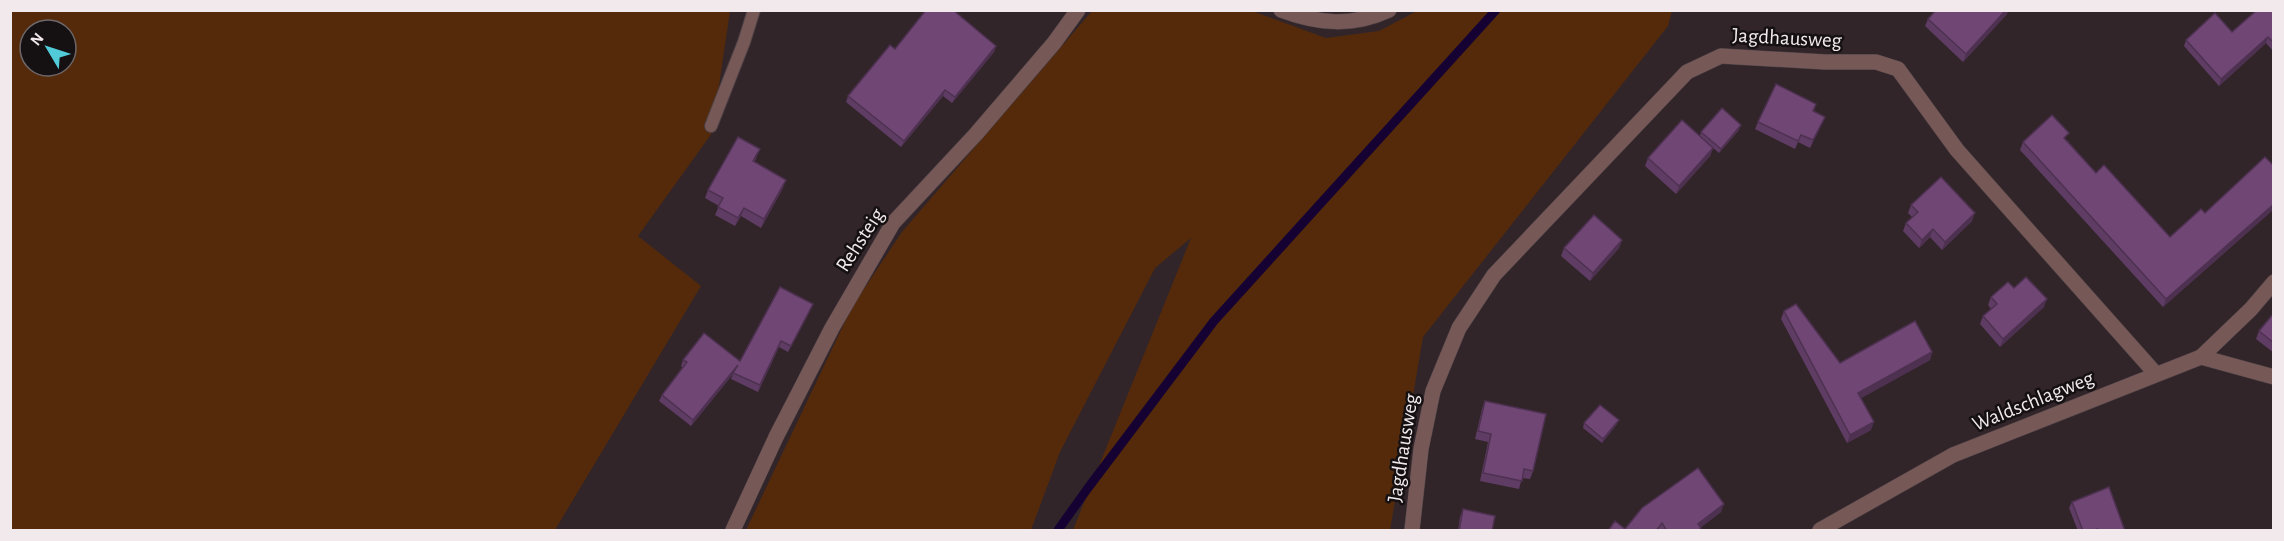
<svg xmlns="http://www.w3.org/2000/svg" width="2284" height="541" viewBox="0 0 2284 541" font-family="'Alegreya Sans',sans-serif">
<rect width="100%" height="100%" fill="#31252a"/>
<g fill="#552a0b" fill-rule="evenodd">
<path d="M10 11H730L712 133 638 236 701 286 555 530H11ZM30 30H66V66H30Z"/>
<polygon points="1092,11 1252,11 1326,38 1379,31 1417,11 1672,11 1668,26 1423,337 1390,530 1073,530 1191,238 1155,268 1060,452 1031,530 746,530 852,307 902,232"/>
</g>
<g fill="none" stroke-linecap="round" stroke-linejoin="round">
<polyline stroke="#150232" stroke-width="9" points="1058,530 1088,488 1214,321 1496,10"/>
<defs>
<polyline id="lane" points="711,126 744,42 754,10"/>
<g id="street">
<path d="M1281 10C1318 24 1353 27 1389 10"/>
<polyline points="2201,357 2251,309 2274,282"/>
<polyline points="733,530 776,437 832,328 893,223 976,134 1054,43 1078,10"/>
<polyline points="1412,530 1421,449 1433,391 1459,328 1494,275 1687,72 1721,56 1825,62 1876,62 1898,69 1957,150 2156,374"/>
<polyline points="1820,530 1953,455 2201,357 2274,377"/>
</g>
</defs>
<use href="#lane" stroke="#4c4045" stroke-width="14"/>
<use href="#street" stroke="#4c4045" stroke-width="16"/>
<use href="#lane" stroke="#765857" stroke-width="12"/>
<use href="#street" stroke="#765857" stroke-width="15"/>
</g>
<g fill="#5f3c64">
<polygon points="1936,10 2008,10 2007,14 1963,62 1925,26 1928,19"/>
<polygon points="2274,10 2274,52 2266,43 2219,86 2184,46 2186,40 2232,32"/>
<polygon points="996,46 994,52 952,103 943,96 901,147 846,102 848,96 895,49"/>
<polygon points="1816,104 1814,111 1825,117 1810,148 1798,142 1795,149 1755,129 1758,122"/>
<polygon points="1739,130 1719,153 1700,136 1701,132"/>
<polygon points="2067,140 2096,173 2170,237 2274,166 2274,209 2163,307 2020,150 2023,142"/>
<polygon points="1713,148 1710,156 1676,194 1645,166 1648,158"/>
<polygon points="757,157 754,162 783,188 761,228 741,216 735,226 715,215 719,206 705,198 708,190"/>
<polygon points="1911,205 1972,221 1942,250 1930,237 1919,248 1903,231 1906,223 1912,217 1908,213"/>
<polygon points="1622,240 1619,248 1590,281 1561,256 1564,248"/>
<polygon points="2014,288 2044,307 2000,347 1980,324 1983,316 1991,309 1988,305 1991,297"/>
<polygon points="810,311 788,352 779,347 758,392 731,379 733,374 691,426 659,401 662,395 683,368 681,366 683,360 740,361"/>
<polygon points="1784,311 1840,363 1932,352 1930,360 1861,398 1871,430 1847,443 1781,319"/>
<polygon points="2274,313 2274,353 2256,339 2259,331"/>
<polygon points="1485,401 1533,471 1530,479 1522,478 1519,489 1480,481 1488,442 1475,439 1482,409"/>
<polygon points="1584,423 1617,424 1602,443 1583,428"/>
<polygon points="2072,502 2125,531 2078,531 2069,508"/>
<polygon points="1463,509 1492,531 1458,531 1460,517"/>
<polygon points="1721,512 1701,527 1700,531 1608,531 1625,529"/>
</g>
<g fill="#4e3151">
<polygon points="2006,10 2008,10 2007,14 1963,62 1966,54"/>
<polygon points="2268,37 2266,43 2219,86 2221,79"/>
<polygon points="996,46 994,52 952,103 955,97"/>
<polygon points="945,90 943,96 901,147 904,141"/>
<polygon points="1825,117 1822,124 1810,148 1813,140"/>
<polygon points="1741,125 1739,130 1719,153 1721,149"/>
<polygon points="1713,148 1710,156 1676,194 1679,186"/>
<polygon points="786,180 783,188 761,228 764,219"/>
<polygon points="2274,204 2274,209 2163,307 2166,299"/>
<polygon points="744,208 741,216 735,226 738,218"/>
<polygon points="1975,213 1972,221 1942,250 1945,242"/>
<polygon points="1933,229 1930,237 1919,248 1922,240"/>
<polygon points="1622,240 1619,248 1590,281 1593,273"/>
<polygon points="2047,299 2044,307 2000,347 2003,339"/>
<polygon points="781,341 779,347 758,392 760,385"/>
<polygon points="1932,352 1930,360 1856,401 1858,393"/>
<polygon points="738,365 735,371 691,426 693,420"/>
<polygon points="1619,420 1617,424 1602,443 1603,439"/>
<polygon points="1874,422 1871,430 1847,443 1850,435"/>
<polygon points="1724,504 1721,512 1696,531 1698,524"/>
</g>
<g fill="#6f4674" stroke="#4e3151" stroke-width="1.5">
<polygon points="926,10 953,10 996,46 955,97 945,90 904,141 848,96 890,45 895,49"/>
<polygon points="1936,10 2006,10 1966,54 1928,19"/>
<polygon points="2257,10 2274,10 2274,43 2268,37 2221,79 2186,40 2215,13 2232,32"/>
<polygon points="1776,84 1816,104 1813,111 1825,117 1813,140 1801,135 1798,141 1758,122"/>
<polygon points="1722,108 1741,125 1721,149 1701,132"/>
<polygon points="2052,115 2069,133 2064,138 2096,173 2104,165 2170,237 2201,209 2205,213 2265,157 2274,166 2274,204 2166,299 2023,142"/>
<polygon points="1682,120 1713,148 1679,186 1648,158"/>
<polygon points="738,137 760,149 753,161 786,180 764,219 744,208 738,218 718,207 723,198 708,190"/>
<polygon points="1941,177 1975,213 1945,242 1933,229 1922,240 1906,223 1918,212 1911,205"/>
<polygon points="1594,215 1622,240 1593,273 1564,248"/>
<polygon points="2026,277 2047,299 2003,339 1983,316 1997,304 1991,297 2008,282 2014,288"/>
<polygon points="780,287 813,304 791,346 781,341 760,385 733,373 738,365 693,420 662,395 687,362 683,360 704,333 740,361"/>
<polygon points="1796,304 1840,363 1915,321 1932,352 1858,393 1874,422 1850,435 1784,311"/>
<polygon points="2274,313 2274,343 2259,331"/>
<polygon points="1485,401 1546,414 1533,471 1524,469 1522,481 1483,473 1491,434 1478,431"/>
<polygon points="1600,405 1619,420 1603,439 1584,423"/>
<polygon points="1698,468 1724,504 1698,524 1701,528 1698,531 1667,531 1662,523 1656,531 1608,531 1615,521 1625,529 1642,508"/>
<polygon points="2109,487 2125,531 2098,531 2097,529 2093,531 2083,531 2072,502"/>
<polygon points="1463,509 1495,516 1492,531 1459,531"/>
</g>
<g text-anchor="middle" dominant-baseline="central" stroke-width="5" stroke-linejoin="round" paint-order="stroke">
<g font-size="21" fill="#f2e9ec" stroke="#151012">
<text transform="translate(1787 38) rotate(3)">Jagdhausweg</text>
<text transform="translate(860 240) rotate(-57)">Rehsteig</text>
<text transform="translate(2033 401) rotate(-22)">Waldschlagweg</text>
<text transform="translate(1403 448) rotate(-81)">Jagdhausweg</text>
</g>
</g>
<rect width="2284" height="541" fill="none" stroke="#f2e9ec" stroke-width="24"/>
<g transform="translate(48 48) rotate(309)"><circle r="28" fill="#151012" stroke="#6d6769" stroke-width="1.5"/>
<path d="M0-4.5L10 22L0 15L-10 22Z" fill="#52cbd9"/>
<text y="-9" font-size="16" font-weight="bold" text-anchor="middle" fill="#f2e9ec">N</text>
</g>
</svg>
